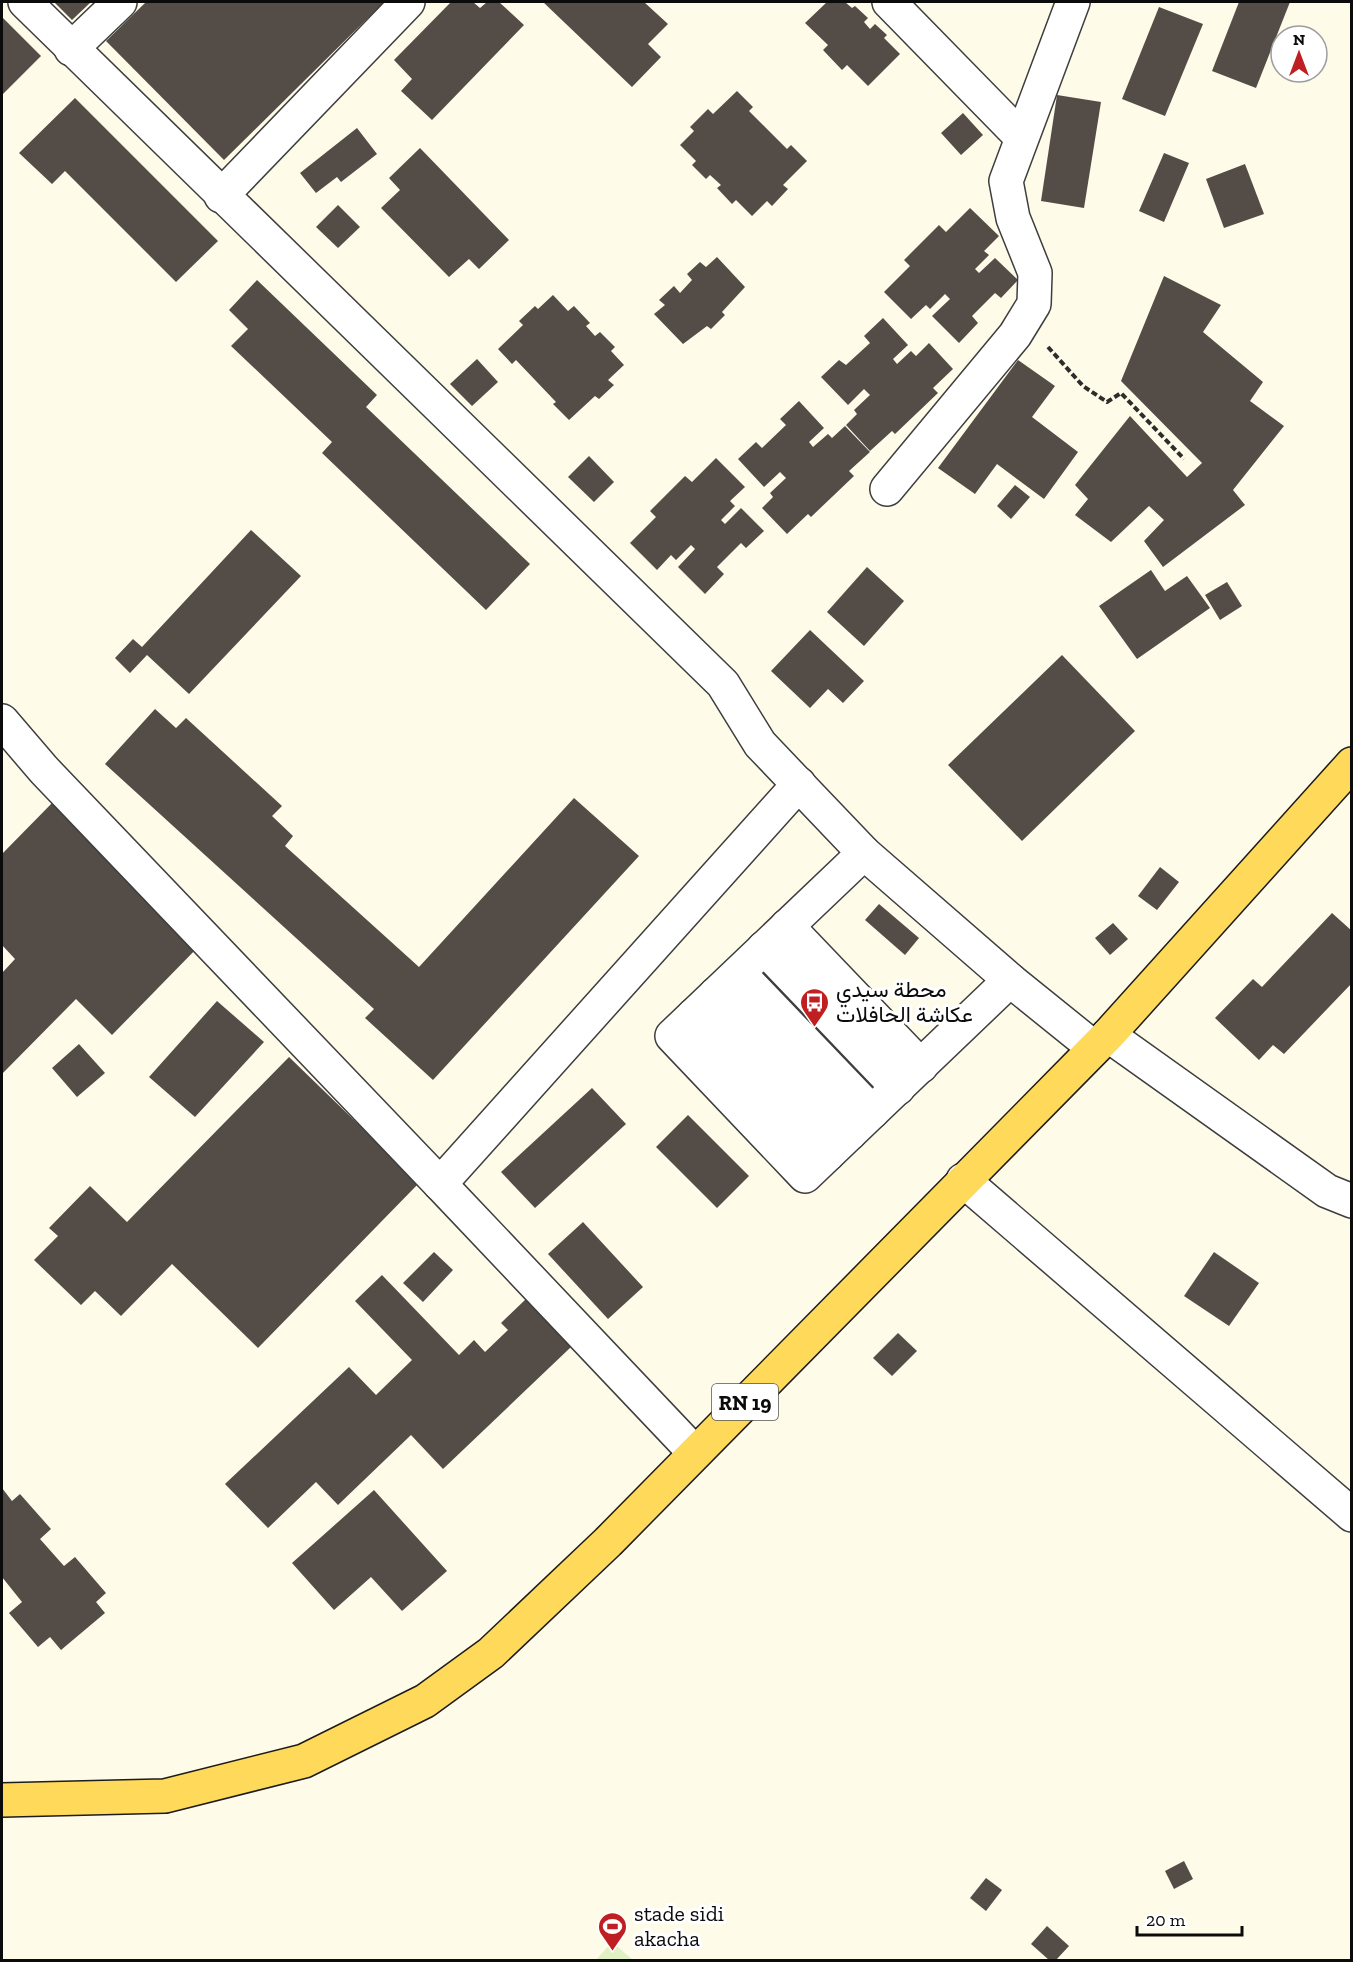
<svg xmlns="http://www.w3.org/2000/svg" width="1353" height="1962" viewBox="0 0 1353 1962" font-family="'Zilla Slab',Vazirmatn,serif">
<rect width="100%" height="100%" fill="#fffbe9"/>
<polygon fill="#e0f1c4" points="612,1942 633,1960 596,1960"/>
<g fill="#544c47">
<polygon points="54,2 91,2 72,20"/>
<polygon points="146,2 384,2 224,160 106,41"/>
<polygon points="451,2 473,2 480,8 487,2 499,2 524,25 432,120 401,91 412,79 394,60"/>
<polygon points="543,2 644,2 668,24 648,44 661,57 632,87"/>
<polygon points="827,2 845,2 852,8 855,6 868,18 864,22 870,29 875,24 887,35 884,38 900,54 868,86 847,65 842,70 823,50 828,45 805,23"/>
<polygon points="1239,2 1290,2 1256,88 1212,71"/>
<polygon points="1159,7 1203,24 1165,116 1122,99"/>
<polygon points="2,17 41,56 2,95"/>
<polygon points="737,91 753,107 749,111 787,149 791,145 807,161 783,185 788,189 772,206 767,201 752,216 736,200 732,204 717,188 721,185 710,175 706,179 692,165 696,161 680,145 694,131 690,127 708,109 713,114"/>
<polygon points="1057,95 1101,102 1084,208 1041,201"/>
<polygon points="75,98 218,241 176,282 65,171 52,184 19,153"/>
<polygon points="963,113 983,135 961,155 941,133"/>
<polygon points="357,128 377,154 341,182 337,177 316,193 300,173"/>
<polygon points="420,148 509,240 479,269 469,259 449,277 381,208 400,190 389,178"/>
<polygon points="1164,153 1189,163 1164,222 1139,211"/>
<polygon points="1245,164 1264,214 1224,228 1206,179"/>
<polygon points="338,205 360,227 338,248 316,227"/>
<polygon points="970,208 999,236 984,251 989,255 975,269 979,273 995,258 1018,280 1001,298 995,293 972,316 978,323 959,343 932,316 950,299 945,294 930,309 926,305 911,319 884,292 910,266 904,260 939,225 946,232"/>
<polygon points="717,257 745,287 722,312 725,315 711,329 707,326 683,344 654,314 665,305 659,300 674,286 680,293 692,280 687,274 700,262 706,267"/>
<polygon points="1164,276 1221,305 1203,332 1263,382 1250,401 1284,426 1233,490 1245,505 1163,567 1144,541 1164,520 1149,506 1111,542 1075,515 1088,499 1075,485 1130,416 1187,477 1202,463 1121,381"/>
<polygon points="257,280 377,395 366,407 530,564 486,610 322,453 332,442 231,346 248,329 229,310"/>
<polygon points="553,295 568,311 574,306 590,323 586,326 595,336 600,332 615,347 611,351 624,365 608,380 614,385 599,399 595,396 569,420 553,404 556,402 516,360 512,364 498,349 523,325 519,321 535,306 538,309"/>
<polygon points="883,318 908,345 893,359 897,364 911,351 916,356 929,343 953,369 933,388 938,393 895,434 892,431 870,451 846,425 857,414 854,410 870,395 864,389 848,405 821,377 839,360 846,365 870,343 864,336"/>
<polygon points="477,359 498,382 472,406 450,384"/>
<polygon points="1018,360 1055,386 1032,417 1078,452 1044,499 997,464 975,494 938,468"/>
<polygon points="799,401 824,428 809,442 813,447 828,434 832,438 845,426 870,452 849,471 854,476 811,517 808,514 787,534 762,508 773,497 770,493 786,478 780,472 764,487 738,459 756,442 762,448 786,425 780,419"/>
<polygon points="589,456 614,482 594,502 568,477"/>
<polygon points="716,458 745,487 730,501 735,506 721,520 725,524 741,508 764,531 746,548 741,543 717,567 724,574 705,594 678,567 695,549 691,545 676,560 671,555 657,570 630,543 656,517 650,511 685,476 692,482"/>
<polygon points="1015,485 1030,497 1011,519 997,506"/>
<polygon points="251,530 301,576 189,694 147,655 130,673 115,658 133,639 142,647"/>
<polygon points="867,567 904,601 864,646 827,612"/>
<polygon points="1151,570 1165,591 1187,576 1210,608 1137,659 1099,606"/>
<polygon points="1227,582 1242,606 1220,620 1205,595"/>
<polygon points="810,630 864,681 843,703 828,689 810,708 771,671"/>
<polygon points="1062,655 1135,731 1022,841 948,765"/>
<polygon points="155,709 176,728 186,718 282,806 272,816 293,836 285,846 419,967 574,798 639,856 433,1080 365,1018 374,1009 105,764"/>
<polygon points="55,800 202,943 112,1035 76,999 2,1074 2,973 15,959 2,945 2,854"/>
<polygon points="1160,867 1179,882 1157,910 1138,896"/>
<polygon points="879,904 919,938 905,955 865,920"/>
<polygon points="1332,913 1352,931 1352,983 1284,1054 1273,1045 1259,1060 1215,1018 1253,979 1262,987"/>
<polygon points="1113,923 1128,939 1110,955 1095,938"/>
<polygon points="217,1001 264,1042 195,1117 149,1077"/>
<polygon points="79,1044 105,1073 77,1097 52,1068"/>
<polygon points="289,1057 419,1183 258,1348 172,1264 121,1316 95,1291 81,1305 34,1260 58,1236 49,1228 90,1186 127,1222"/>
<polygon points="592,1088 626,1124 535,1208 501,1172"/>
<polygon points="688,1115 749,1176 717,1208 656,1147"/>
<polygon points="583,1222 643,1287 608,1319 548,1254"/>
<polygon points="434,1252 453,1270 423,1302 403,1283"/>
<polygon points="1214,1252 1259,1283 1229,1326 1184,1296"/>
<polygon points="382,1275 459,1355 474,1340 485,1352 508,1330 501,1323 526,1299 571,1347 443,1469 411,1435 338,1505 316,1482 268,1528 225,1484 349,1367 376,1395 412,1360 355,1301"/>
<polygon points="898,1333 917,1351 892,1376 873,1358"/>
<polygon points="2,1488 12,1501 20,1494 51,1529 40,1539 64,1566 75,1557 106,1593 96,1602 105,1613 61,1650 50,1637 38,1647 9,1613 22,1602 2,1577"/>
<polygon points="374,1490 447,1571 402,1611 371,1577 334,1610 292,1563"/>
<polygon points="1184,1861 1193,1879 1174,1889 1165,1871"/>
<polygon points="986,1878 1002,1890 986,1911 970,1898"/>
<polygon points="1047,1926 1069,1946 1056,1960 1049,1960 1031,1944"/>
</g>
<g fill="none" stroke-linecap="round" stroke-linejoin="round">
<defs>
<g id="minor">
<polyline points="25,2 723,684 760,744 864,853 1010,980 1093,1047"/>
<polyline points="889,2 1021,137"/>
<polyline points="71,49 120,2"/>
<polyline points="221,196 408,2"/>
<polyline points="887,489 1015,335 1034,304 1035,273 1013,218 1006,181 1073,2"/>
<polyline points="2,721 44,770 440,1184 799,784"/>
<polyline points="864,853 672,1036 805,1176 1010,980"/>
<polyline points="787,926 921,1066"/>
<polyline points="764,948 898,1088"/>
<polyline points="739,973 872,1112"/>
<polyline points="716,994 850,1133"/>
<polyline points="694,1015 828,1154"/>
<polyline points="1108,1035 1327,1191 1352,1201"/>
<polyline points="963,1180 1352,1515"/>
<polyline points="440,1184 695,1453"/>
</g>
<polyline id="major" points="2,1800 165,1796 304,1761 425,1701 491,1653 608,1542 1108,1035 1352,764"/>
</defs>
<use href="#minor" stroke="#3e3e3e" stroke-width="36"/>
<use href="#major" stroke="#1c1c1c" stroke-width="36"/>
<polyline stroke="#2d2d2d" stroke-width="4" stroke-dasharray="6 3" stroke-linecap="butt" points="1048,347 1083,386 1107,402 1121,393 1184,459"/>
<use href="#minor" stroke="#fff" stroke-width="33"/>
<use href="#major" stroke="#fed95a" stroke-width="33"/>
</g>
<defs>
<symbol id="bus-pin" viewBox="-11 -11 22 30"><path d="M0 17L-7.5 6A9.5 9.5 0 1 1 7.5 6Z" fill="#bf1f23" stroke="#fff"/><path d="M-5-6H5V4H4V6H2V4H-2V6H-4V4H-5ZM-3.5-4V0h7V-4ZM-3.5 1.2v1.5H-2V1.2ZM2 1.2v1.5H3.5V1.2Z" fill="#fff"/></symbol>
<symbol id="stadium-pin" viewBox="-11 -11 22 30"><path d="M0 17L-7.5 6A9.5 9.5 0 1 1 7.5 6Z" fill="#bf1f23" stroke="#fff"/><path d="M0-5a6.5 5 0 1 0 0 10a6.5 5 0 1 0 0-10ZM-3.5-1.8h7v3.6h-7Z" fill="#fff"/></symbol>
</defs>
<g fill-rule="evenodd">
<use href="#bus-pin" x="798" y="986" width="33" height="45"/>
<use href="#stadium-pin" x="596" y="1910" width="33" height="45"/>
</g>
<g text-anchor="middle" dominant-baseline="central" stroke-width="6" stroke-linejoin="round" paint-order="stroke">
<rect fill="#fff" stroke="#545454" stroke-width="1.5" x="712" y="1384" width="66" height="36" rx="4.5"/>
<g font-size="21" font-weight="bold" fill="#0b0b0b">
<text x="745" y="1402">RN 19</text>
</g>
<g font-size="22" fill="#0b0b0b" stroke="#fff" text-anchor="start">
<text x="836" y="989">محطة سيدي<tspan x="836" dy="25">عكاشة الحافلات</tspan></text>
<text x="634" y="1913">stade sidi<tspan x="634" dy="25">akacha</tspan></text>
</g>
</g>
<rect width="1353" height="1962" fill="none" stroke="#0b0b0b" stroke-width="6"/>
<g transform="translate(1299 54)"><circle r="28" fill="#ffffff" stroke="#9d9d9d" stroke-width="1.5"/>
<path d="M0-4.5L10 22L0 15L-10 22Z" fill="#bf1f23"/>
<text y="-9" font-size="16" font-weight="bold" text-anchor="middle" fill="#0b0b0b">N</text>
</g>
<path d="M1137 1926v9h105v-9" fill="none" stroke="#0b0b0b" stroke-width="3"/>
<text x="1146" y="1926" font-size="18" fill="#0b0b0b" stroke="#ffffff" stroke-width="4.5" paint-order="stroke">20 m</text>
</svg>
